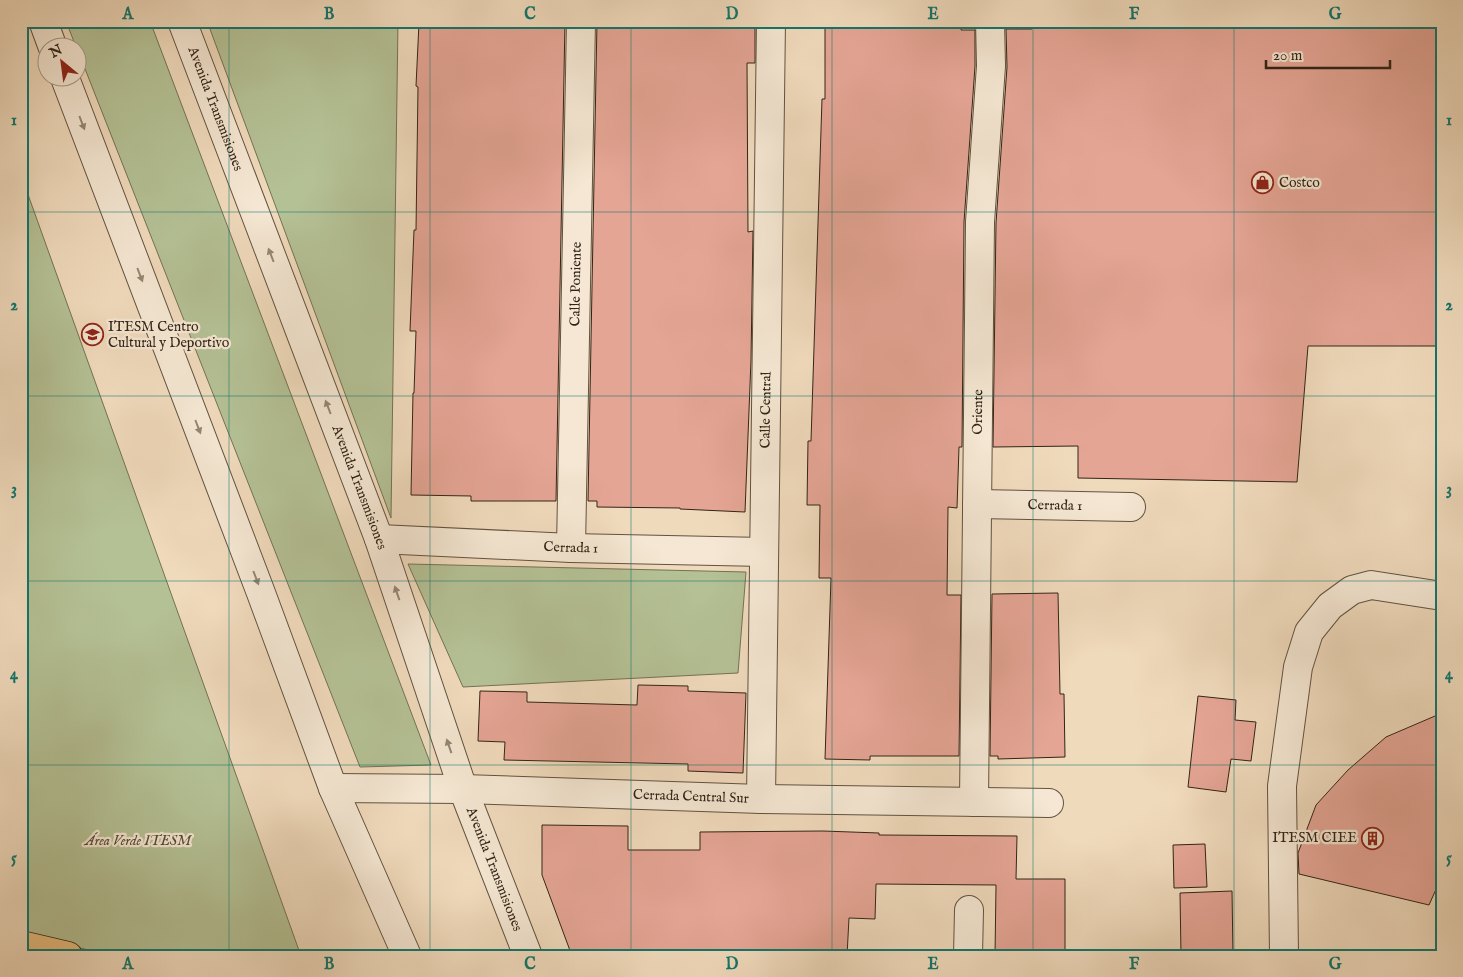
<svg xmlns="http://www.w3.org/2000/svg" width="1463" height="977" viewBox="0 0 1463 977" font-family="'IM FELL English',serif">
<rect width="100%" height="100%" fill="#f0dabc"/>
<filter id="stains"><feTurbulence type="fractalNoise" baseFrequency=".004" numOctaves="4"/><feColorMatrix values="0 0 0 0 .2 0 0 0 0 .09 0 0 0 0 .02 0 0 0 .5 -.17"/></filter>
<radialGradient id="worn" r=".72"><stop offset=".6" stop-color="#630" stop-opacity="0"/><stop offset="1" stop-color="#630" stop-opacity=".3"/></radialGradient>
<g fill="#b4c195" stroke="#737256">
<polygon points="66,21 150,21 431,765 360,767 78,51 78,48 76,47"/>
<polygon points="207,21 398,21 391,518"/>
<polygon points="21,175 301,956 114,956 21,934"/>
<polygon points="408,564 746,572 738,673 463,687"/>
</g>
<g fill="#e5a595" stroke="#322416">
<polygon points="484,21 565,21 556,501 471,501 471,496 411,495 413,393 414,393 416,331 410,331 414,230 416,230 418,87 416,86 419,23 484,26"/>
<polygon points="597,21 683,21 683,24 755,27 755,63 747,63 748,232 753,231 751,360 745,512 680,509 680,508 597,507 597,501 588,501"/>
<polygon points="825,21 962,21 961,30 975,30 975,66 964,222 962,447 959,447 957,508 948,507 947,595 961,595 959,756 870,756 870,760 825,759 831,578 819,578 820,505 807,505 808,441 811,441 822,99 825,99"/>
<polygon points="1032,21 1442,21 1442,346 1308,346 1297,482 1078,478 1078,446 993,447 996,223 1007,67 1006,29 1032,29"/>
<polygon points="1058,593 1060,694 1064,694 1065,757 998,759 998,756 990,756 992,594"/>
<polygon points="638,685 688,686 688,691 746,693 743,773 688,771 688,764 504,760 505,742 478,741 480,691 527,692 527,702 637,705"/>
<polygon points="1198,696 1236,700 1235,720 1256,722 1251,761 1231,759 1226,792 1188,787"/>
<polygon points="1442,713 1442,876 1429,905 1299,874 1298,853 1316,805 1348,770 1386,737"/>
<polygon points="542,825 628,826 628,850 700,850 700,832 823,831 879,833 879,835 1017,836 1016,879 1065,879 1065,956 995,956 996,885 876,884 875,919 849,918 847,956 572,956 542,875"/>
<polygon points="1205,844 1207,887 1174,888 1173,845"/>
<polygon points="1232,891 1233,956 1181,956 1180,893"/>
</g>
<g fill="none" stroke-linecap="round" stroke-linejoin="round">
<defs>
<g id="minor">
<polyline points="43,21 53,48"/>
<path id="s1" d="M182 21 379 539 463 789 528 956"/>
<polyline points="65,78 261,593 333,788 407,956"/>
<path id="s2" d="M977 504 1131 507"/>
<path id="s3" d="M379 539 571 548 764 552"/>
<path id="s4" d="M571 548 581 21"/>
<path id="s5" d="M333 788 463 789 761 799 1049 803"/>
<path id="s6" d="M761 799 771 21"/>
<path id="s7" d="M974 802 980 222 991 66 990 21"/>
<polyline points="968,956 969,910"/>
<polyline points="1284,956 1282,786 1298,667 1309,632 1330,606 1352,590 1371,585 1442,596"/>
</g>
<polyline id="major" points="21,945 68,956"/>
</defs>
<use href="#minor" stroke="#625240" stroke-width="30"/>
<use href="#major" stroke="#322416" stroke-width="30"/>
<use href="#minor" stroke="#f5e7d3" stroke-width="28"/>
<use href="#major" stroke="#e8bd7e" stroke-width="28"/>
</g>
<defs><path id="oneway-solid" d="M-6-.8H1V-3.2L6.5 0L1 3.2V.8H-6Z" transform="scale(1.25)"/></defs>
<g fill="#948674">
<use href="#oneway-solid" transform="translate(82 123) rotate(69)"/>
<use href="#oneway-solid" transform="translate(271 255) rotate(-111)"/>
<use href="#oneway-solid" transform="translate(140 275) rotate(69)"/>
<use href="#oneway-solid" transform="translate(328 407) rotate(-111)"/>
<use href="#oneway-solid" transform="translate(198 427) rotate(69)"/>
<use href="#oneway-solid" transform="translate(256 578) rotate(69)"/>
<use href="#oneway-solid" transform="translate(397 593) rotate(-109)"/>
<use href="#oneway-solid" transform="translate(449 746) rotate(-109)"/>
</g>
<path fill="none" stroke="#0f766e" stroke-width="1" stroke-opacity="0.55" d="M229 21V956M430 21V956M631 21V956M832 21V956M1033 21V956M1234 21V956M21 212H1442M21 396H1442M21 581H1442M21 765H1442"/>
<defs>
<symbol id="shop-ring" viewBox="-11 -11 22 22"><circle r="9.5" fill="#f5e7d3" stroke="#8f2418" stroke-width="1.5"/><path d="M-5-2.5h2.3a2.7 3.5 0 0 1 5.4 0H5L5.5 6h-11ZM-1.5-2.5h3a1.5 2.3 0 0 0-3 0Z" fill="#8f2418"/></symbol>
<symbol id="university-ring" viewBox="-11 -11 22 22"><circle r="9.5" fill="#f5e7d3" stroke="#8f2418" stroke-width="1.5"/><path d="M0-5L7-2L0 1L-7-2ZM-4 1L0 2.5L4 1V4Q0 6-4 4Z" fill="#8f2418"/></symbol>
<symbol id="building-ring" viewBox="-11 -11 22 22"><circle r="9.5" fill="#f5e7d3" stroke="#8f2418" stroke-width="1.5"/><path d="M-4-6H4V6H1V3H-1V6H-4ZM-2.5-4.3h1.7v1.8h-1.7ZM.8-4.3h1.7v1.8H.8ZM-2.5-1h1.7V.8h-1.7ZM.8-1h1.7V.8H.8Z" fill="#8f2418"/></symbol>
</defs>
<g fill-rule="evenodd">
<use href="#shop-ring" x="1250" y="170" width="25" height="25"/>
<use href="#university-ring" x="80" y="322" width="25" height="25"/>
<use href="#building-ring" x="1360" y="826" width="25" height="25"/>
</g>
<g text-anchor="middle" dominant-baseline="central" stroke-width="4.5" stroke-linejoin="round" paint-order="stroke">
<g font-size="14" fill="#322416" stroke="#f5e7d3">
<text stroke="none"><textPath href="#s1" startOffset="94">Avenida Transmisiones</textPath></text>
<text stroke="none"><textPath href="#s4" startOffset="264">Calle Poniente</textPath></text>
<text stroke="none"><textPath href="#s6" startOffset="389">Calle Central</textPath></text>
<text stroke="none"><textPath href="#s7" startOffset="390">Oriente</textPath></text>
<text stroke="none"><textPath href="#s1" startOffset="499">Avenida Transmisiones</textPath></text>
<text stroke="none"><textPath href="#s2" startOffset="78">Cerrada 1</textPath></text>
<text stroke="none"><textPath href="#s3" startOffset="192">Cerrada 1</textPath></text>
<text stroke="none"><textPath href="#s5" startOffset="358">Cerrada Central Sur</textPath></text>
<text stroke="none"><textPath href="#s1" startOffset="904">Avenida Transmisiones</textPath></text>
</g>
<g font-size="14" fill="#322416" stroke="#f5e7d3" text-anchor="start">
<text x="1279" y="183">Costco</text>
<text x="108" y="327">ITESM Centro<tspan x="108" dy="16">Cultural y Deportivo</tspan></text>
<text x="1357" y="838" text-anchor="end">ITESM CIEE</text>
</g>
<g font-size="14" font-style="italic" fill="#524b36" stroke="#f5e7d3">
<text x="138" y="841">Área Verde ITESM</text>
</g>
</g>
<rect width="1463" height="977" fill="none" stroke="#f0dabc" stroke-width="55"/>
<g transform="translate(62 62) rotate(331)"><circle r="24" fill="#f5e7d3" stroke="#a79987"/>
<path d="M0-4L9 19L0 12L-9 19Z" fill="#8f2418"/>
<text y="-8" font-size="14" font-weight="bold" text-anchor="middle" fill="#322416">N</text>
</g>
<path d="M1266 60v8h124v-8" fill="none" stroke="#322416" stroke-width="2.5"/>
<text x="1273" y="60" font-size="15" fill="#322416" stroke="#f5e7d3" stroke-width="4" paint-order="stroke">20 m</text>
<rect x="28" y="28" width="1408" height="922" fill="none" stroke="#0f766e" stroke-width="2"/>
<g font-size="16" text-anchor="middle" font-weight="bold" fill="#0f766e">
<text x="128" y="19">A</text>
<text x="329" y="19">B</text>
<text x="530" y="19">C</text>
<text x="732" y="19">D</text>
<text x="933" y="19">E</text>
<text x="1134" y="19">F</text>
<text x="1335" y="19">G</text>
<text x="14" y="125">1</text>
<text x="1449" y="125">1</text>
<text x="14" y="310">2</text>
<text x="1449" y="310">2</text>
<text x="14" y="494">3</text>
<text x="1449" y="494">3</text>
<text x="14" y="679">4</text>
<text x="1449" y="679">4</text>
<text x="14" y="863">5</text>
<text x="1449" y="863">5</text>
<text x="128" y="969">A</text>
<text x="329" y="969">B</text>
<text x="530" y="969">C</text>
<text x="732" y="969">D</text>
<text x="933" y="969">E</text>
<text x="1134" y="969">F</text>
<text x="1335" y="969">G</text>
</g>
<rect width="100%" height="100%" filter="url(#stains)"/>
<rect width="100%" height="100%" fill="url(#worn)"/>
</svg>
